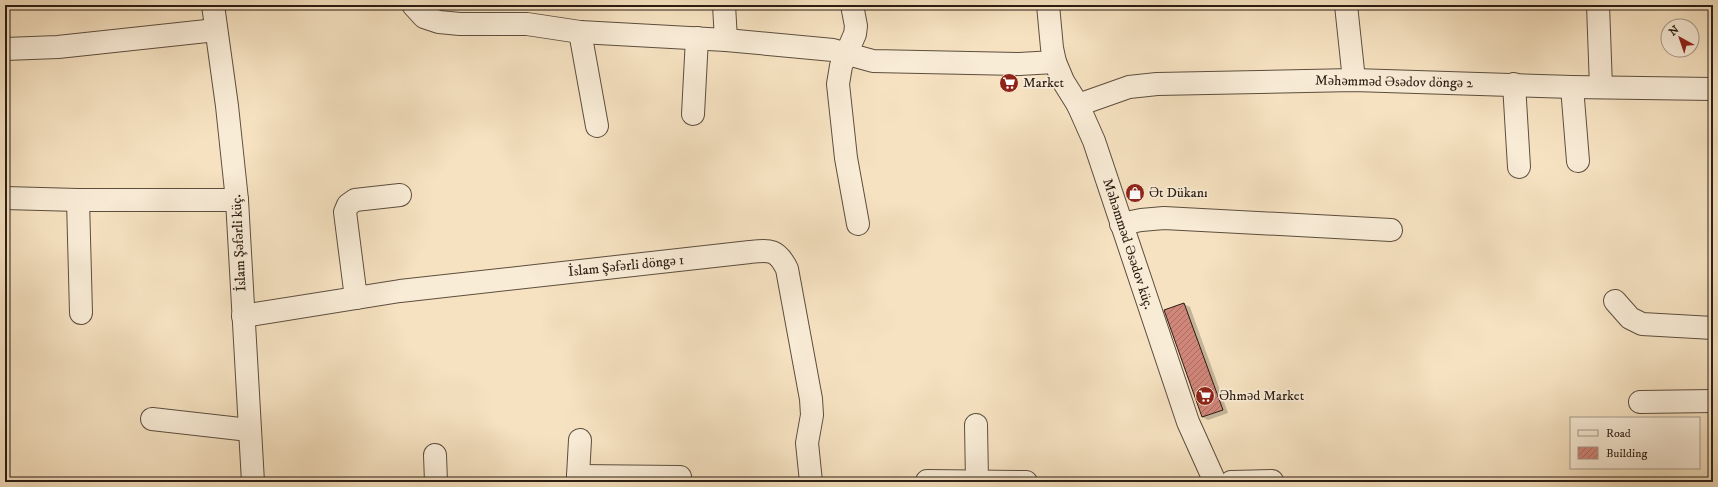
<svg xmlns="http://www.w3.org/2000/svg" width="1718" height="487" viewBox="0 0 1718 487" font-family="'IM FELL DW Pica',serif">
<defs>
<pattern id="building-hatch" width="6" height="6" patternUnits="userSpaceOnUse"><rect width="6" height="6" fill="#d1867a"/><path d="M-1 1l2-2M0 6l6-6M5 7l2-2" fill="none" stroke="#aa6d63"/></pattern>
</defs>
<rect width="100%" height="100%" fill="#f6e2c1"/>
<filter id="stains"><feTurbulence type="fractalNoise" baseFrequency=".005" numOctaves="4"/><feColorMatrix values="0 0 0 0 .2 0 0 0 0 .09 0 0 0 0 .02 0 0 0 .5 -.17"/></filter>
<radialGradient id="worn" r=".72"><stop offset=".6" stop-color="#630" stop-opacity="0"/><stop offset="1" stop-color="#630" stop-opacity=".3"/></radialGradient>
<polygon fill="#0003" points="1184,304 1190,307 1228,413 1208,420 1202,417"/>
<polygon fill="url(#building-hatch)" stroke="#2a1d13" points="1184,303 1223,410 1202,417 1164,310"/>
<g fill="none" stroke-linecap="round" stroke-linejoin="round">
<defs>
<g id="street">
<polyline points="213,5 227,106 237,200 253,482"/>
<polyline points="413,5 424,17 439,22 460,24 527,24 580,32 726,40 833,50 873,61 1019,64 1055,62"/>
<polyline points="724,5 726,40"/>
<polyline points="852,5 856,26 855,34 841,66 838,84 846,158 858,224"/>
<polyline points="1048,5 1052,48 1055,62 1063,81 1078,105 1094,141 1188,422 1215,482"/>
<polyline points="1346,5 1354,80"/>
<polyline points="1598,5 1601,87"/>
<polyline points="580,32 597,126"/>
<polyline points="5,49 58,47 216,30"/>
<polyline points="1514,84 1519,167"/>
<polyline points="1572,87 1578,161"/>
<polyline points="1078,105 1129,87 1157,84 1354,80 1572,87 1713,89"/>
<polyline points="693,114 697,38"/>
<polyline points="5,198 78,200 237,200"/>
<polyline points="78,200 81,313"/>
<polyline points="1121,224 1141,220 1164,218 1391,230"/>
<polyline points="356,298 345,212 348,205 355,200 400,195"/>
<polyline points="1615,301 1630,318 1642,324 1713,328"/>
<path d="M243 316 400 291 750 252C770 250 777 249 787 269L811 399 812 415 807 443 811 482"/>
<polyline points="1640,402 1713,401"/>
<polyline points="152,419 249,430"/>
<polyline points="976,425 977,481"/>
<polyline points="435,455 436,482"/>
<polyline points="578,476 580,440"/>
<polyline points="927,481 1026,482"/>
<polyline points="578,482 578,476 680,477"/>
<polyline points="1231,482 1272,481"/>
</g>
</defs>
<use href="#street" stroke="#5d4e3e" stroke-width="24"/>
<use href="#street" stroke="#f9ecd7" stroke-width="22"/>
</g>
<defs>
<symbol id="supermarket-disc" viewBox="-11 -11 22 22"><circle r="9.5" fill="#8f2418" stroke="#f9ecd7"/><path d="M-6-5.5h2.5l.6 2H6L4.5 2H-2.5L-4.4-4H-6ZM-1.5 3.2a1.3 1.3 0 1 0 .1 0ZM3 3.2a1.3 1.3 0 1 0 .1 0Z" fill="#fff"/></symbol>
<symbol id="shop-disc" viewBox="-11 -11 22 22"><circle r="9.5" fill="#8f2418" stroke="#f9ecd7"/><path d="M-5-2.5h2.3a2.7 3.5 0 0 1 5.4 0H5L5.5 6h-11ZM-1.5-2.5h3a1.5 2.3 0 0 0-3 0Z" fill="#fff"/></symbol>
</defs>
<g fill-rule="evenodd">
<use href="#supermarket-disc" x="998" y="72" width="22" height="22"/>
<use href="#shop-disc" x="1124" y="182" width="22" height="22"/>
<use href="#supermarket-disc" x="1194" y="385" width="22" height="22"/>
</g>
<g text-anchor="middle" dominant-baseline="central" stroke-width="3.5" stroke-linejoin="round" paint-order="stroke">
<g font-size="14" fill="#2a1d13" stroke="#f9ecd7">
<text transform="translate(1394 82) rotate(1)">Məhəmməd Əsədov döngə 2</text>
<text transform="translate(239 243) rotate(-93)">İslam Şəfərli küç.</text>
<text transform="translate(1128 244) rotate(72)">Məhəmməd Əsədov küç.</text>
<text transform="translate(626 266) rotate(-6)">İslam Şəfərli döngə 1</text>
</g>
<g font-size="14" fill="#2a1d13" stroke="#f9ecd7" text-anchor="start">
<text x="1023" y="83">Market</text>
<text x="1149" y="193">Ət Dükanı</text>
<text x="1219" y="396">Əhməd Market</text>
</g>
</g>
<rect width="1718" height="487" fill="none" stroke="#f6e2c1" stroke-width="20"/>
<rect x="6" y="6" width="1706" height="475" fill="none" stroke="#2a1d13" stroke-width="2"/>
<rect x="10" y="10" width="1698" height="467" fill="none" stroke="#2a1d13"/>
<rect x="1570" y="417" width="130" height="52" fill="#f9ecd7" stroke="#a69989"/>
<rect x="1578" y="430" width="20" height="6" fill="#f9ecd7" stroke="#a69989"/>
<text x="1606" y="437" font-size="12" fill="#2a1d13">Road</text>
<rect x="1578" y="447" width="20" height="12" fill="url(#building-hatch)" stroke="#a69989"/>
<text x="1606" y="457" font-size="12" fill="#2a1d13">Building</text>
<g transform="translate(1680 38) rotate(320)"><circle r="19" fill="#f9ecd7" stroke="#a69989"/>
<path d="M0-3L7 15L0 10L-7 15Z" fill="#8f2418"/>
<text y="-6" font-size="11" font-weight="bold" text-anchor="middle" fill="#2a1d13">N</text>
</g>
<rect width="100%" height="100%" filter="url(#stains)"/>
<rect width="100%" height="100%" fill="url(#worn)"/>
</svg>
